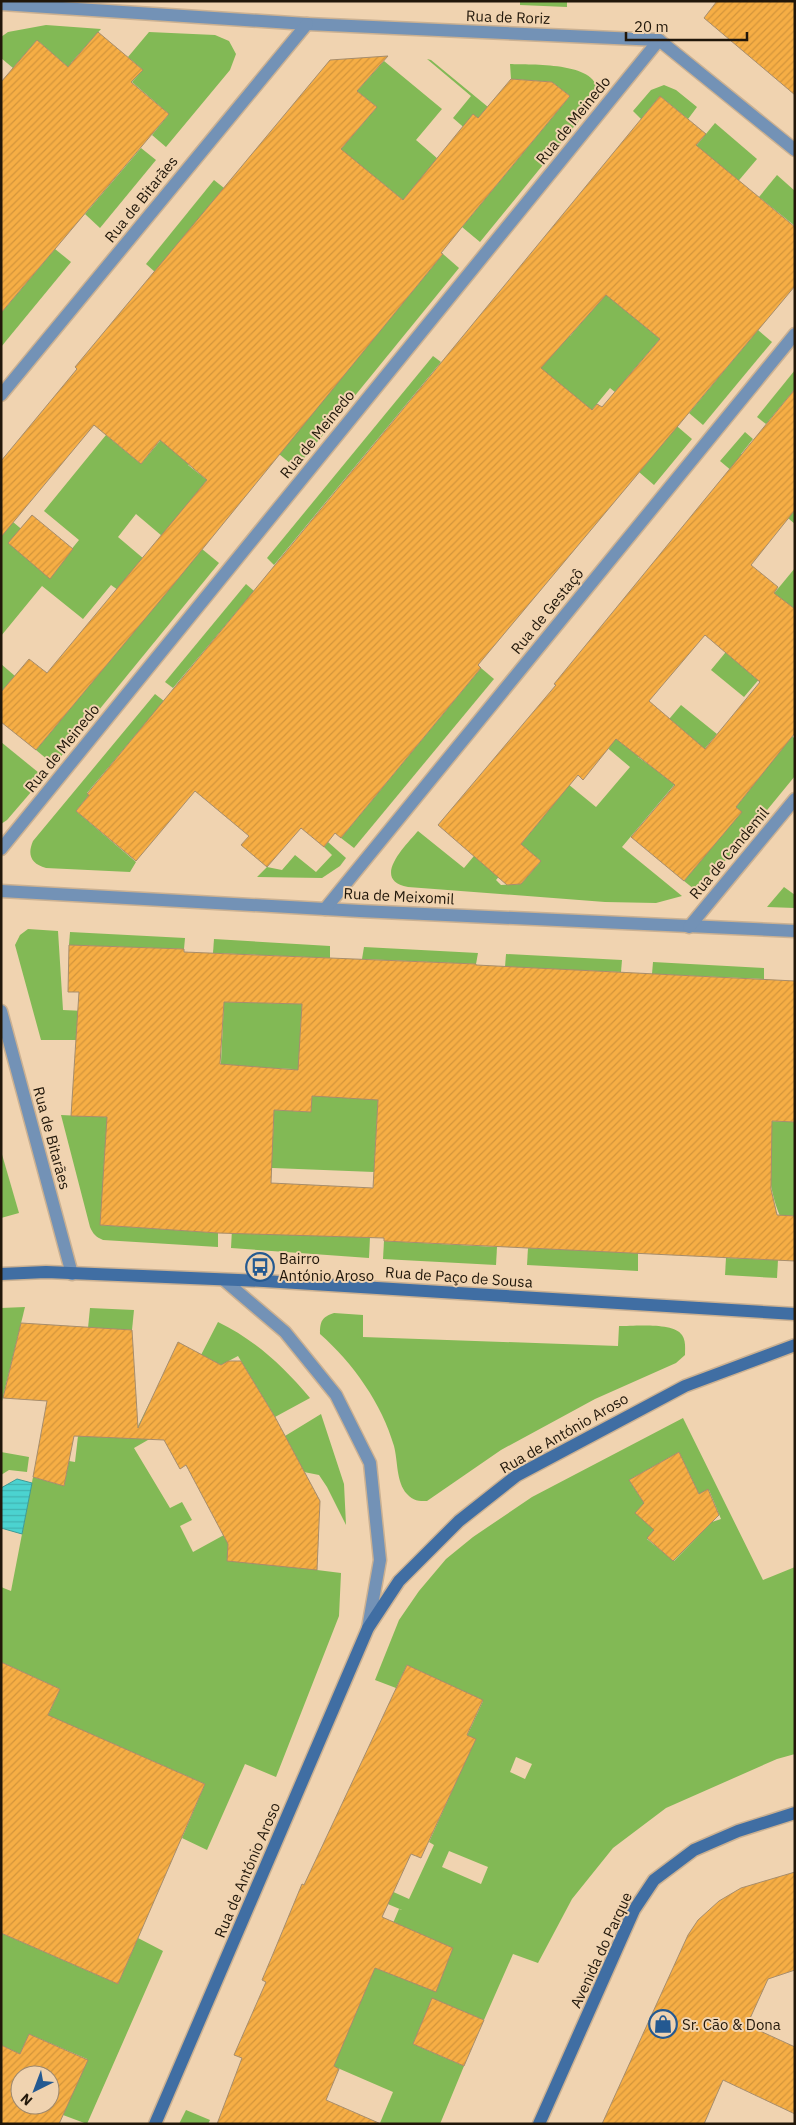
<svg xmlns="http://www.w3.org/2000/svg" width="796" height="2125" viewBox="0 0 796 2125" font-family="'IBM Plex Sans',sans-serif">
<defs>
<pattern id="water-rules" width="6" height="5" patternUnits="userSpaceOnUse" patternTransform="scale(1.25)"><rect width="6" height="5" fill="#4bd3d0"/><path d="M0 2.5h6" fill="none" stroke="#41b4b1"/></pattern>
<pattern id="building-hatch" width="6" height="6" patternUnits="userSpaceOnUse" patternTransform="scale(1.25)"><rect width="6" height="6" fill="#f6ae45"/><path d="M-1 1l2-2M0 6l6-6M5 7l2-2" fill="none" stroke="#d3953b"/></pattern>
</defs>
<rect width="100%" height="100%" fill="#f0d3b0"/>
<g fill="#82b955" fill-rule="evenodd">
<polygon points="520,1 567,1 567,7 520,5"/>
<polygon points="46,25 101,29 71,63 87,77 68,67 37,40 13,68 1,58 1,37 8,32"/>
<polygon points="149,32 215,35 229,41 236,54 230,70 166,147 152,135 169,114 132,82 143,70 128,57"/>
<polygon points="427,59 431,60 488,107 468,131 453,118 471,96"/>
<polygon points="384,61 442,109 416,140 438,159 403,200 375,177 323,170 377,107 357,91"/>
<path d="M510 64C532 65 611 61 595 101L480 242 462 227 570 96 552 82 511 79Z"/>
<polygon points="664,85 676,90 697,107 688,119 660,96 641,119 633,111 651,90"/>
<polygon points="715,123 757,159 729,192 696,146"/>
<polygon points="141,148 156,160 100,228 85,214"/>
<polygon points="777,175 795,191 795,226 759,197"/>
<polygon points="214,180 224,188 155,272 146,264"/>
<polygon points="55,249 71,262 1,347 1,313"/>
<polygon points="443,254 459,268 296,468 279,454"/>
<polygon points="606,294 660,339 624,381 692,439 654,485 639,472 637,410 610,388 581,423 525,356 553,322 570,336"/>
<polygon points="758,330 772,342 703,425 689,413"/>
<polygon points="433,356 441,362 274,565 267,558"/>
<polygon points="795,370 795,389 766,424 757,417"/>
<polygon points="745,432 753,439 741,454 783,489 795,476 795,524 720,461"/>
<polygon points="106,435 141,464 164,436 202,448 188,465 207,480 162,536 136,514 118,537 144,559 118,590 111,585 83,619 42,586 1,636 1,512 61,562 79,540 44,511"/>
<polygon points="202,549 219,563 54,765 36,750"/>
<polygon points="795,568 795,637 744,697 711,670"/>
<polygon points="246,584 254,591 173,688 165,682"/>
<polygon points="1,664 15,676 1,692"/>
<polygon points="481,668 494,679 354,848 341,838"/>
<path d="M155 694 164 701 87 793 89 795 76 811 136 862 130 872 46 868C31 864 27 855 33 841Z"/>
<path d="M681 705 717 734 622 847 682 896 656 903 605 902 408 887C370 880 406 845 418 831L464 868 499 826 521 844 544 816 531 806 557 775 596 807 630 767 579 724 651 742 638 757 655 769 653 738ZM524 847 541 861 521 884 501 885 496 880Z"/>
<polygon points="792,736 795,739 795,776 727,859 694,889 684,881 741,812 736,807"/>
<polygon points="1,742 44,777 7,820 1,824"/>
<polygon points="328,842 346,858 340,866 322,878 257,877 267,867 282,870 295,855 316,872 332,855 324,847"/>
<polygon points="784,887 795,895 795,908 767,907"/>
<polygon points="28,929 58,931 63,1010 128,1013 76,1040 41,1040 15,945 20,935"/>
<polygon points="70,932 185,938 184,949 69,945"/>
<polygon points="214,939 330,946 330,958 213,953"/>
<polygon points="364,947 478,953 476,964 362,959"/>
<polygon points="506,954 622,960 621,972 505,967"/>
<polygon points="653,962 764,968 764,979 652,974"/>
<polygon points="224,1002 302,1004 300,1036 344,1038 378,1100 374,1172 248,1167 245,1232 370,1237 369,1258 231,1248 237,1134 273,1136 274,1110 310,1112 312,1096 293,1069 268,1068 266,1094 220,1082"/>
<path d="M61 1115 167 1120 100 1225 218 1233V1247L103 1240C96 1237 93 1234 90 1227Z"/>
<path d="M766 1121 795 1122V1216H780C767 1186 768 1152 766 1121Z"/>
<polygon points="1,1151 19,1213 1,1218"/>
<polygon points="384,1241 497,1247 496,1265 383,1259"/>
<polygon points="528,1248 638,1253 638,1271 527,1265"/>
<polygon points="726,1258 778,1260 777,1278 725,1275"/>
<polygon points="25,1307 1,1405 1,1308"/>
<polygon points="90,1308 134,1310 132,1330 88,1328"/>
<path d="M334 1313 363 1315V1337L618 1346 619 1326C634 1326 674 1322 682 1335 686 1341 685 1348 685 1355L676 1363 595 1399 501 1450 427 1501C419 1501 413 1501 407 1494 396 1482 398 1461 394 1446 382 1404 353 1363 320 1334 320 1321 322 1317 334 1313Z"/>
<path d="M218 1322C255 1340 283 1366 310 1398L275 1417 238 1356 221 1365 201 1355Z"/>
<polygon points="149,1404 174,1425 134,1448 170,1508 182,1502 192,1520 180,1526 193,1552 224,1535 317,1570 341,1573 339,1616 276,1777 245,1764 207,1850 182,1838 205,1784 84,1731 30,1755 60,1689 1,1662 1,1587 11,1591 33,1477 64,1486 69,1461 75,1462 78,1436 132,1438"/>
<polygon points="321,1414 344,1484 346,1525 327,1487 319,1475 304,1472 285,1436"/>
<path d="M683 1418 763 1580 795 1567V1754L777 1759 666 1808 613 1848 572 1899 538 1963 513 1954 484 2020 432 1999 413 2044 464 2066 440 2124 380 2123 393 2092 333 2066 399 1909 402 1910 364 1894 369 1881 409 1899 434 1845 429 1842 469 1753 461 1749 483 1701 407 1665 396 1688 375 1680 399 1620 419 1591 446 1559 473 1537 532 1497ZM679 1452 699 1494 709 1490 721 1519 712 1522 674 1561 647 1539 654 1530 644 1503 629 1480ZM516 1757 532 1764 525 1779 510 1772ZM449 1851 488 1867 481 1884 442 1867Z"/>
<polygon points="1,1452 29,1457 27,1472 9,1470 1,1475"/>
<polygon points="1,1933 118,1984 138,1938 163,1951 87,2124 63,2115 87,2059 29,2034 20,2054 1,2045"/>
<polygon points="186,2110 210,2120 208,2124 179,2124"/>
</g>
<polygon fill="url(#water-rules)" stroke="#3e9b95" points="17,1479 32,1483 22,1534 1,1528 1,1488"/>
<g fill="url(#building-hatch)" stroke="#a78d6c" fill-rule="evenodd">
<polygon points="717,1 795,1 795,95 704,18"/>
<polygon points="98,32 143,70 131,82 169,114 1,313 1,82 37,40 68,67"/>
<polygon points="388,56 357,91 377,107 341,149 403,200 473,114 478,118 511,79 552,82 570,96 462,227 441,253 443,254 174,584 36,750 1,722 1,692 29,659 47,673 207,480 160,440 141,464 94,425 1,537 1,461 77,369 75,367 330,60"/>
<path d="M660 96 706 134 696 145 795 227V286L478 665 481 668 341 838 335 833 324 847 301 828 267 867 241 845 249 836 195 791 136 861 76 811 89 795 87 794ZM606 295 660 339 602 407 597 404 592 410 541 368Z"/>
<path d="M795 389V510L751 565 778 587 774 593 795 609V733L736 807 742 812 684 881 631 837 675 785 616 739 583 780 578 775 521 844 541 861 521 884 507 885 438 825 556 685 554 684ZM705 635 760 682 705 749 649 701Z"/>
<polygon points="32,515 73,549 50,579 8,543"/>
<path d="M69 945 184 949V952L476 964V965L795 981V1122L772 1121 771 1189 777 1215 795 1216V1261L384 1241V1238L218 1233 100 1225 107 1117 71 1116 79 992H68ZM224 1002 302 1004 298 1070 220 1064ZM312 1096 378 1100 373 1188 271 1183 274 1110 311 1112Z"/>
<polygon points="21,1323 132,1330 138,1428 178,1342 221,1365 228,1361 241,1361 275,1417 320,1501 317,1570 227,1561 228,1544 186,1465 180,1469 164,1440 74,1436 64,1486 33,1477 47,1401 3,1398"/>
<polygon points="679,1452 699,1494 708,1489 719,1515 673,1561 647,1538 654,1530 635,1513 644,1503 629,1480"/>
<polygon points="1,1662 60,1689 48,1715 205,1784 118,1984 1,1933"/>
<polygon points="407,1665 483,1700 467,1735 476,1739 421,1858 411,1854 382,1917 453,1948 436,1992 375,1968 334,2066 339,2069 326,2100 381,2124 217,2124 242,2058 234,2055 266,1982 262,1980 273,1954 302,1884 304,1885"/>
<polygon points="795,1872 795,1970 768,1979 747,2025 795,2047 795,2114 723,2080 704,2124 602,2124 688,1935 698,1920 719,1901 741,1888"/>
<polygon points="432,1998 484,2020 464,2066 413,2044"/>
<path d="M29 2034 88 2060 59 2124H1V2045L20 2054ZM20 2075H50V2105H20Z"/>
</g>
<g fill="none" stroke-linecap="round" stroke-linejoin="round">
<defs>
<g id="street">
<polyline points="1,4 307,24 659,40 795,150"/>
<polyline points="1,395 307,24"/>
<polyline points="1,849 659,40"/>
<polyline points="1,891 360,911 795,931"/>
<polyline points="325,909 795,334"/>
<polyline points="689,927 795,799"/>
<polyline points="1,1011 72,1274"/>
<polyline points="224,1280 285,1332 336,1395 370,1463 380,1560 368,1628"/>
</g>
<g id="secondary">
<polyline points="1,1274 46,1272 264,1281 795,1314"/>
<polyline points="155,2124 368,1628 399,1581 459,1521 516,1476 685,1386 795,1345"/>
<polyline points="539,2124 634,1910 654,1880 694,1850 738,1831 795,1813"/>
</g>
</defs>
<use href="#street" stroke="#cbb192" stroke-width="15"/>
<use href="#secondary" stroke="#cbb192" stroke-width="15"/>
<use href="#street" stroke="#7392b6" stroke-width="12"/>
<use href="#secondary" stroke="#406ea3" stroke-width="12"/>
</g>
<defs>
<symbol id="bus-ring" viewBox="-11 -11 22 22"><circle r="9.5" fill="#f0d3b0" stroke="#245991" stroke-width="1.5"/><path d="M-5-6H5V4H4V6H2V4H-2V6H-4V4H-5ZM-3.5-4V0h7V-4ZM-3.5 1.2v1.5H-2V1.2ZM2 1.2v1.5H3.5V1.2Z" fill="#245991"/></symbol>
<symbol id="shop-ring" viewBox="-11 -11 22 22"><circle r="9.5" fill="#f0d3b0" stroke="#245991" stroke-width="1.5"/><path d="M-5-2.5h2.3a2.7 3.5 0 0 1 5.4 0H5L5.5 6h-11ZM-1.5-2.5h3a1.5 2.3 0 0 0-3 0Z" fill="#245991"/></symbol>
</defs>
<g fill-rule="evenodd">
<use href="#bus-ring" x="244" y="1251" width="32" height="32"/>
<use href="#shop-ring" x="647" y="2008" width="32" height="32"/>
</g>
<g text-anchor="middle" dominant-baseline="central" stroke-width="4" stroke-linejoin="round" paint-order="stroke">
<g font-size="15" fill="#21170a" stroke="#f0d3b0">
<text transform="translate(508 17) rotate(2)">Rua de Roriz</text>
<text transform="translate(573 120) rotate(-51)">Rua de Meinedo</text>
<text transform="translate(141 199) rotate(-51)">Rua de Bitarães</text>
<text transform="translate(317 434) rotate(-51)">Rua de Meinedo</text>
<text transform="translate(547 611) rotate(-51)">Rua de Gestaçô</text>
<text transform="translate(62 748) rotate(-51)">Rua de Meinedo</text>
<text transform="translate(729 853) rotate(-50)">Rua de Candemil</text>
<text transform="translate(399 896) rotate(3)">Rua de Meixomil</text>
<text transform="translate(52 1138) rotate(75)">Rua de Bitarães</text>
<text transform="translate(459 1277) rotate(4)">Rua de Paço de Sousa</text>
<text transform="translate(564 1433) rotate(-30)">Rua de António Aroso</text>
<text transform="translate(247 1870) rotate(-67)">Rua de António Aroso</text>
<text transform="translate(601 1950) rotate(-65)">Avenida do Parque</text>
</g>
<g font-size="15" fill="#21170a" stroke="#f0d3b0" text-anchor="start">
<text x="279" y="1258">Bairro<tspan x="279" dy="17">António Aroso</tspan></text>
<text x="682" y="2024">Sr. Cão &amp; Dona</text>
</g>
</g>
<rect width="796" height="2125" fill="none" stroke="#21170a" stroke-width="5"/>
<g transform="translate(35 2090) rotate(222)"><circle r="24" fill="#f0d3b0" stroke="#9d886e"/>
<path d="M0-4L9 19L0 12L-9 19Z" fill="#245991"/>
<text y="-8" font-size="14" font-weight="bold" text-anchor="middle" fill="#21170a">N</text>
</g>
<path d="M626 32v8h121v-8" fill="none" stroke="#21170a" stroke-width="2.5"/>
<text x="634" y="32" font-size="15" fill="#21170a" stroke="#f0d3b0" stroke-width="4" paint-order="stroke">20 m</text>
</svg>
